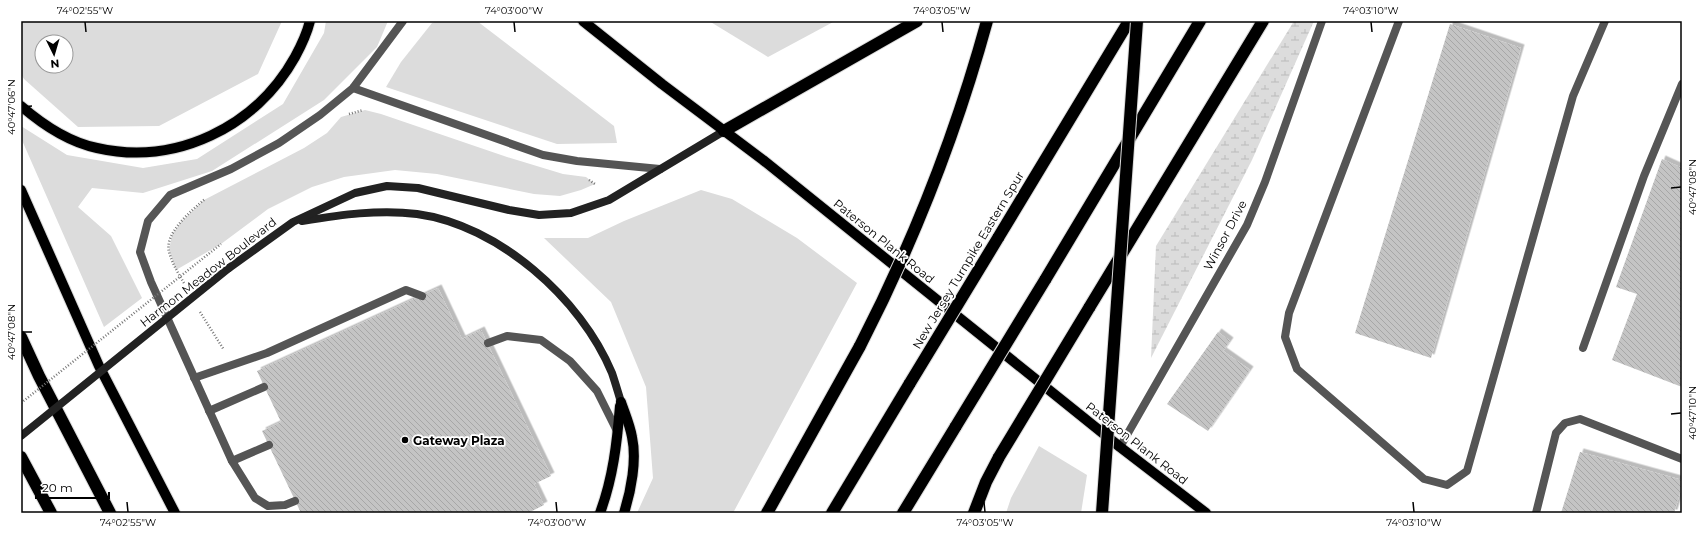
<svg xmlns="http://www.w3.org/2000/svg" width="1703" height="534" viewBox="0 0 1703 534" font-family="Montserrat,sans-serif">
<defs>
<pattern id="wetland-marsh" width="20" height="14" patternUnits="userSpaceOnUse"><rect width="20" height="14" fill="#dcdcdc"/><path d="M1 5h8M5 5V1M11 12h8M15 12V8" fill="none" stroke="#bbb"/></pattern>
<pattern id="building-back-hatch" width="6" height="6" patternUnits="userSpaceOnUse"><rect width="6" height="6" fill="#c4c4c4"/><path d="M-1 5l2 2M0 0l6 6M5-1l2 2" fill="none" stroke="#a7a7a7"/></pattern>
<filter id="shadow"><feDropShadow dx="3.5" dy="-3.5" stdDeviation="0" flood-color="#0004"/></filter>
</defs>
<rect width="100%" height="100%" fill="#fff"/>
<g fill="#dcdcdc" fill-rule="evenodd">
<path d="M21 21H282L258 74 159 126 78 127 24 79 21 74ZM42 42H66V66H42Z"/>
<polygon points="326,21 388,21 377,47 324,100 212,171 143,193 92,188 78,207 111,236 142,298 104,327 21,138 21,126 67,155 143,168 197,159 283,104 324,33"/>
<polygon points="438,21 477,21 614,126 617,143 557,144 386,87 401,62 432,23"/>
<polygon points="709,21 835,21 768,57"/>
<polygon points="365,110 381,114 507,157 563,174 586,177 595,184 581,190 560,196 534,194 437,174 395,170 344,177 312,187 268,209 221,244 176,270 169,250 172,235 181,222 204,200 304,148 327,133 341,117"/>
<polygon points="701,190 732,199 797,238 857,283 733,513 637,513 653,478 646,387 611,302 544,238 588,238 624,221"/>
<polygon points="1039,446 1087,475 1081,513 1006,513 1011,498"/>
</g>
<polygon fill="url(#wetland-marsh)" points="1294,21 1314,21 1252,160 1151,358 1156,246"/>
<g fill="url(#building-back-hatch)" filter="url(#shadow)">
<polygon points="1450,24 1521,48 1431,358 1355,333"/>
<polygon points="1662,159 1682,168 1682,387 1612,360 1637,294 1616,287"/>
<polygon points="438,288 462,339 481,330 551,476 534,484 544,505 528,513 301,513 262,431 281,422 257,371"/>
<polygon points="1218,332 1230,341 1223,351 1250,370 1208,431 1167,404"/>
<polygon points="1580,452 1682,480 1682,486 1674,513 1561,513"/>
</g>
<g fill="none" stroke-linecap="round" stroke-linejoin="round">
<defs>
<g id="primary">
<polyline points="583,21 662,84 763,160 1120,447 1206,513"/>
<path d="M21 106C43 125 68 142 97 148 176 166 256 127 295 57 301 46 307 33 310 21"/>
<polyline points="21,190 99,366 175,513"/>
<path d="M621 402C625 414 630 425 632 437 637 460 631 491 624 513"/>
<path d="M600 513C613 478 617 443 620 406"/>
</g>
<g id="highway">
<polyline points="724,131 917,21"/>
<polyline points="998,238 1129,21"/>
<polyline points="1045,280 1200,21"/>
<polyline points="1089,308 1263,21"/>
<polyline points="21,337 39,376 110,513"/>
<polyline points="21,457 51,513"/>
<polyline points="767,513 860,346"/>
<polyline points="832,513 910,383"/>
<polyline points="903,513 956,426"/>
<polyline points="974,513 986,482 999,457"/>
</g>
</defs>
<use href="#primary" stroke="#dbdbdb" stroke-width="12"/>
<use href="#highway" stroke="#dbdbdb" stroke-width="14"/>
<g stroke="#777" stroke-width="2.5" stroke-dasharray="1 2" stroke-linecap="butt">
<polyline points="349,114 363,110"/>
<polyline points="589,180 595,184"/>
<path d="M184 283C178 273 172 263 169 252 164 233 192 210 205 199"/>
<polyline points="200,312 224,350"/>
</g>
<g stroke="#555" stroke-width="8">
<polyline points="1399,21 1289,313 1285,337 1297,369 1424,479 1447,485 1467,471 1573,96 1605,21"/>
<polyline points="353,88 543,155 577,161 660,169"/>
<polyline points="488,343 507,336 541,340 570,361 597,391 618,433"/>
<polyline points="1583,348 1644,176 1682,84"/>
<polyline points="194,378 267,353 406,290 422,296"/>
<polyline points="209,411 264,387"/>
<polyline points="232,461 269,445"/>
<polyline points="295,501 285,505 268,506 255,498 232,461 151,282 140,252 148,221 170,195 231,169 279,143 320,115 353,88 403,21"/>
<polyline points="1536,513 1556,433 1565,423 1580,419 1682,459"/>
</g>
<polyline stroke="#555" stroke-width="8" points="1120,447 1247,225 1265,182 1322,21"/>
<g stroke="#222" stroke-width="8">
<path d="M302 221C340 215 379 209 417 214 498 225 581 298 612 373 615 382 618 392 621 402"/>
<polyline points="229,268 293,222 355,193 387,186 418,188 509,210 539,215 571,213 609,200 724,131"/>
</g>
<use href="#primary" stroke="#000" stroke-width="10"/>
<use href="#highway" stroke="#000" stroke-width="12"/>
<defs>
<g id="highway-bridge">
<path d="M860 346C914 241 956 134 987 21"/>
<polyline points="910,383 998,238"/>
<polyline points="956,426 1045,280"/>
<polyline points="999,457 1089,308"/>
<polyline points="1102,513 1137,21"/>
</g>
</defs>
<use href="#highway-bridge" stroke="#dbdbdb" stroke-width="14" stroke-linecap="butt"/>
<polyline stroke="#777" stroke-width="2.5" stroke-dasharray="1 2" stroke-linecap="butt" points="21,403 221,244"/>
<polyline stroke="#222" stroke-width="8" points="21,436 229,268"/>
<use href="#highway-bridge" stroke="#000" stroke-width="12"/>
</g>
<path fill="none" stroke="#000" stroke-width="1.5" d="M85 22 86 32M514 22 515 32M942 22 943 32M1371 22 1372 32M22 107 32 106M1671 188 1681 187M22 332H32M1671 414 1681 413M127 502 128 512M556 502 557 512M984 502 985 512M1413 502 1414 512"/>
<circle fill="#000" stroke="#fff" stroke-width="1.5" cx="405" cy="440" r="4"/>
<g text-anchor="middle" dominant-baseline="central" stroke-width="3.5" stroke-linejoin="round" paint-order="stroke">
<g font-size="12" fill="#000" stroke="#fff">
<text transform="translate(1225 235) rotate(-62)">Winsor Drive</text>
<text transform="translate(884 241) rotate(39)">Paterson Plank Road</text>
<text transform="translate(968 260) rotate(-59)">New Jersey Turnpike Eastern Spur</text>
<text transform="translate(208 272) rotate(-38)">Harmon Meadow Boulevard</text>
<text transform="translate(1137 443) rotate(38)">Paterson Plank Road</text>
</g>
<g font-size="12" font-weight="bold" fill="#000" stroke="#fff" text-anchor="start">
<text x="413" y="440">Gateway Plaza</text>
</g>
</g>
<rect width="1703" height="534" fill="none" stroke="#ffffff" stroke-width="44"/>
<g transform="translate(54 54) rotate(175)"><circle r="19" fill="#ffffff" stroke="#999999"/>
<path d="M0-3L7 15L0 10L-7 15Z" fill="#000000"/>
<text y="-6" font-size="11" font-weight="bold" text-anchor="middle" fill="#000000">N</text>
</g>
<path d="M36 492v6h73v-6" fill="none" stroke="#000000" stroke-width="2"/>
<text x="42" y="492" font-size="12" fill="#000000" stroke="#ffffff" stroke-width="3" paint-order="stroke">20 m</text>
<rect x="22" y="22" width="1659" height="490" fill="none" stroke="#000" stroke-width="1.5"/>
<g font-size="10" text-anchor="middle" fill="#000">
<text x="85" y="14">74°02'55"W</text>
<text x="514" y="14">74°03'00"W</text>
<text x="942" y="14">74°03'05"W</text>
<text x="1371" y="14">74°03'10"W</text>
<text transform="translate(11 107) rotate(-90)" y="4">40°47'06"N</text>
<text transform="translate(1692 187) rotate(-90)" y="4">40°47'08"N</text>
<text transform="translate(11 332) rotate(-90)" y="4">40°47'08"N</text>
<text transform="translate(1692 413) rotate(-90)" y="4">40°47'10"N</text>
<text x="128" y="526">74°02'55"W</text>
<text x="557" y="526">74°03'00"W</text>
<text x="985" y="526">74°03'05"W</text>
<text x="1414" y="526">74°03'10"W</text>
</g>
</svg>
